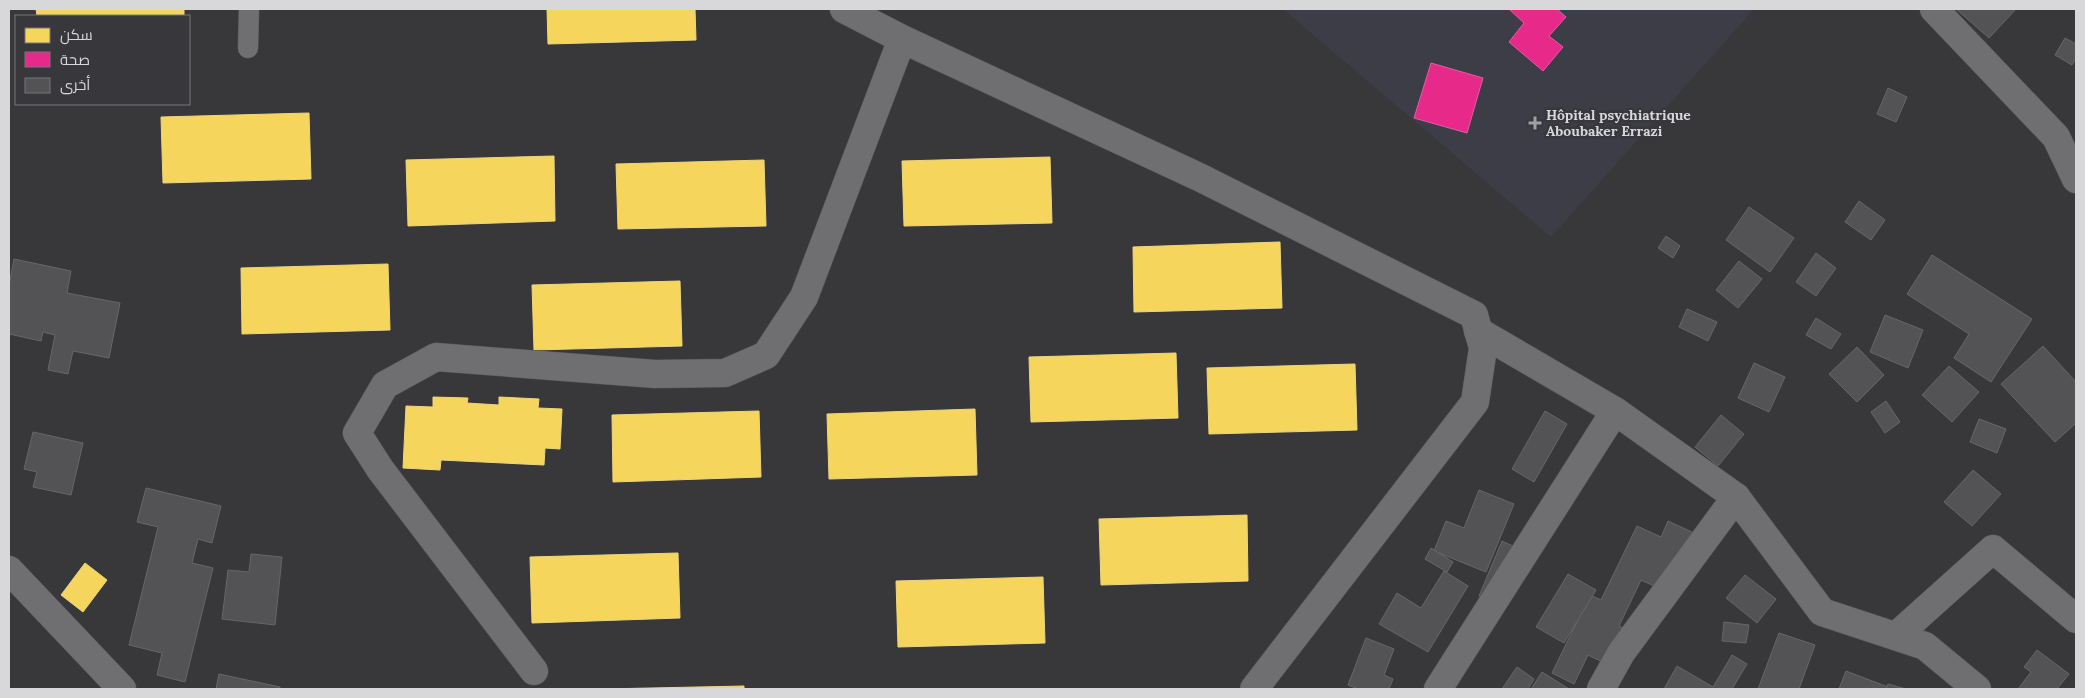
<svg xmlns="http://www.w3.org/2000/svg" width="2085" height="698" viewBox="0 0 2085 698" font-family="Lora,Cairo,serif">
<rect width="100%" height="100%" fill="#38383b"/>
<polygon fill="#3d3d47" points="1283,9 1754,9 1551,237"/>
<g fill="#f6d55c" stroke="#edd682">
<polygon points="36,9 184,9 184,16 37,16"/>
<polygon points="547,9 695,9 696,40 548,44"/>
<polygon points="309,113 311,179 163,183 161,117"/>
<polygon points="554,156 555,221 408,226 406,160"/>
<polygon points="1050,157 1052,223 904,226 902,161"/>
<polygon points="764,160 766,226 618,229 616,164"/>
<polygon points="1280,242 1282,308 1134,312 1133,247"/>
<polygon points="388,264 390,330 242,334 241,268"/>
<polygon points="680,281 682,346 534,350 532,285"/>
<polygon points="1176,353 1178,418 1031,422 1029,357"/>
<polygon points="1355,364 1357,430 1209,434 1207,368"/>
<polygon points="433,397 468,398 467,403 499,405 499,397 539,399 538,408 562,409 560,449 545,448 544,465 441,460 440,470 403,468 406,406 433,407"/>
<polygon points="975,409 977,475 829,479 827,414"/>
<polygon points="759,411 761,477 613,482 612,415"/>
<polygon points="1247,515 1248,581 1101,585 1099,519"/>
<polygon points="678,553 680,618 532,623 530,557"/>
<polygon points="85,563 107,580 83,612 61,595"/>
<polygon points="1043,577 1045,643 898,647 896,581"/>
<polygon points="744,686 744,689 604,689"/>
</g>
<g fill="#e7298a" stroke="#e25ea2">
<polygon points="1512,9 1557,9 1566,17 1549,36 1563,47 1543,71 1509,42 1524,23 1510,10"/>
<polygon points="1431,63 1483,78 1467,133 1414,118"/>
</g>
<g fill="#535355" stroke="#676769">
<polygon points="1956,9 2016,9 1989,38"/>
<polygon points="2065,38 2076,44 2076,58 2072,65 2055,55"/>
<polygon points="1888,88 1907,97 1896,122 1877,114"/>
<polygon points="1859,201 1885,220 1871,240 1845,222"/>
<polygon points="1749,207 1794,238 1770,272 1726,240"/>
<polygon points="1666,236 1680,246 1673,258 1658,248"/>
<polygon points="1816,253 1836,268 1816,296 1796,282"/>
<polygon points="1932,255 2032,319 1991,382 1954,358 1969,334 1907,294"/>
<polygon points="14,259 71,271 67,293 120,303 109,358 73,351 68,374 48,370 55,335 43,332 41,341 9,334 9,286"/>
<polygon points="1739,261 1762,279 1738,308 1716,290"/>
<polygon points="1687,309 1717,322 1708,341 1679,327"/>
<polygon points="1885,315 1923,330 1908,368 1870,352"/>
<polygon points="1816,318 1841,334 1831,349 1806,335"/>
<polygon points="2043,346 2076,382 2076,423 2055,442 2001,384"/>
<polygon points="1857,347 1884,375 1857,402 1829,374"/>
<polygon points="1754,363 1785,377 1769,412 1738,398"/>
<polygon points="1949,366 1979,392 1952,422 1922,395"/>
<polygon points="1886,401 1900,422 1885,433 1871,412"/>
<polygon points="1545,411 1567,424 1534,482 1512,469"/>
<polygon points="1721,415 1744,434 1718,466 1695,447"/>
<polygon points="1979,419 2006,429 1997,453 1970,442"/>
<polygon points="33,432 83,443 71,495 33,487 37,472 24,469"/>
<polygon points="1973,470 2001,494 1972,526 1944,502"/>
<polygon points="146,488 221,506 212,543 198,539 192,563 213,568 185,682 157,675 162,653 129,645 158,527 137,522"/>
<polygon points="1479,490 1514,504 1486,572 1434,551 1446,521 1464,528"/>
<polygon points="1668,521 1696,534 1667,592 1641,580 1619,626 1634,634 1617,669 1588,655 1574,684 1552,673 1590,595 1601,600 1637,526 1661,537"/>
<polygon points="1502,541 1528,553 1504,607 1479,596"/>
<polygon points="1431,548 1453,562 1447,572 1425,559"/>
<polygon points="251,554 282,557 275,625 222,619 228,570 249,572"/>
<polygon points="1444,571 1468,586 1428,652 1379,624 1397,593 1421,608"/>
<polygon points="1568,574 1596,590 1564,643 1536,627"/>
<polygon points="1745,575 1776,599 1757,623 1726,598"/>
<polygon points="1724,622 1749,625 1746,643 1722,641"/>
<polygon points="1779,633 1815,645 1799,689 1758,689"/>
<polygon points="1366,638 1394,649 1384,675 1393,679 1389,689 1358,689 1348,685"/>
<polygon points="2037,650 2069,674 2057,689 2018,689 2031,672 2024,667"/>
<polygon points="1732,655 1747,664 1732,689 1664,689 1677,666 1713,687"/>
<polygon points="1517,667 1534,679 1528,689 1502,689"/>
<polygon points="1846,671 1888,687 1888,689 1839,689"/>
<polygon points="1542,672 1569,689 1531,689"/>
<polygon points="219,674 280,687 280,689 216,689"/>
<polygon points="1888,684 1906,689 1886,689"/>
</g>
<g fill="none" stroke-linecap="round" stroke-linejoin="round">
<defs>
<polyline id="service" points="248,48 249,9"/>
<g id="minor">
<polyline points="844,9 902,39 1199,177 1474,315 1483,348 1475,402 1254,689"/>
<polyline points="1934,9 2056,137 2076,179"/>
<polyline points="1615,411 1736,497"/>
<polyline points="9,570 122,689"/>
<polyline points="1896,636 1993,549 2076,619"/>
<polyline points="534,671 380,469 357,433 385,385 436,357 655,374 725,373 766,355 804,297 902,39"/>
<polyline points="1438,689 1615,411 1478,331"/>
<polyline points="1601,689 1621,653 1736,497 1822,612 1925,646 1977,689"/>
</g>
</defs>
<use href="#service" stroke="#555557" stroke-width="21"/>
<use href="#minor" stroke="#555557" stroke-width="29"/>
<use href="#service" stroke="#6f6f71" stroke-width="20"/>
<use href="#minor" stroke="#6f6f71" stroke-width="28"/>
</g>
<path fill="#a0a0a3" stroke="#37373c" stroke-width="2" d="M1532.5 115.5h5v5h5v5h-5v5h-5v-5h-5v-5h5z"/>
<g text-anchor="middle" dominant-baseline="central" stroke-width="5" stroke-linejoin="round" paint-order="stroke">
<g font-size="14" font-weight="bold" fill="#d8d8db" stroke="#37373c" text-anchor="start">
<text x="1546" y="115">Hôpital psychiatrique<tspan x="1546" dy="16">Aboubaker Errazi</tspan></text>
</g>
</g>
<rect width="2085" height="698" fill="none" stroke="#d8d8db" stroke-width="20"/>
<rect x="15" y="15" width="175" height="90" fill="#37373c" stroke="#77777c"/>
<rect x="25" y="28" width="25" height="15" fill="#f6d55c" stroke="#77777c"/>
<text x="60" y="40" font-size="15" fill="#d8d8db">سكن</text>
<rect x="25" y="52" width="25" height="15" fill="#e7298a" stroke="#77777c"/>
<text x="60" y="65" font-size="15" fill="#d8d8db">صحة</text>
<rect x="25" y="78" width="25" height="15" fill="#535355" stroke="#77777c"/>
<text x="60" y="90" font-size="15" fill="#d8d8db">أخرى</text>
</svg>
